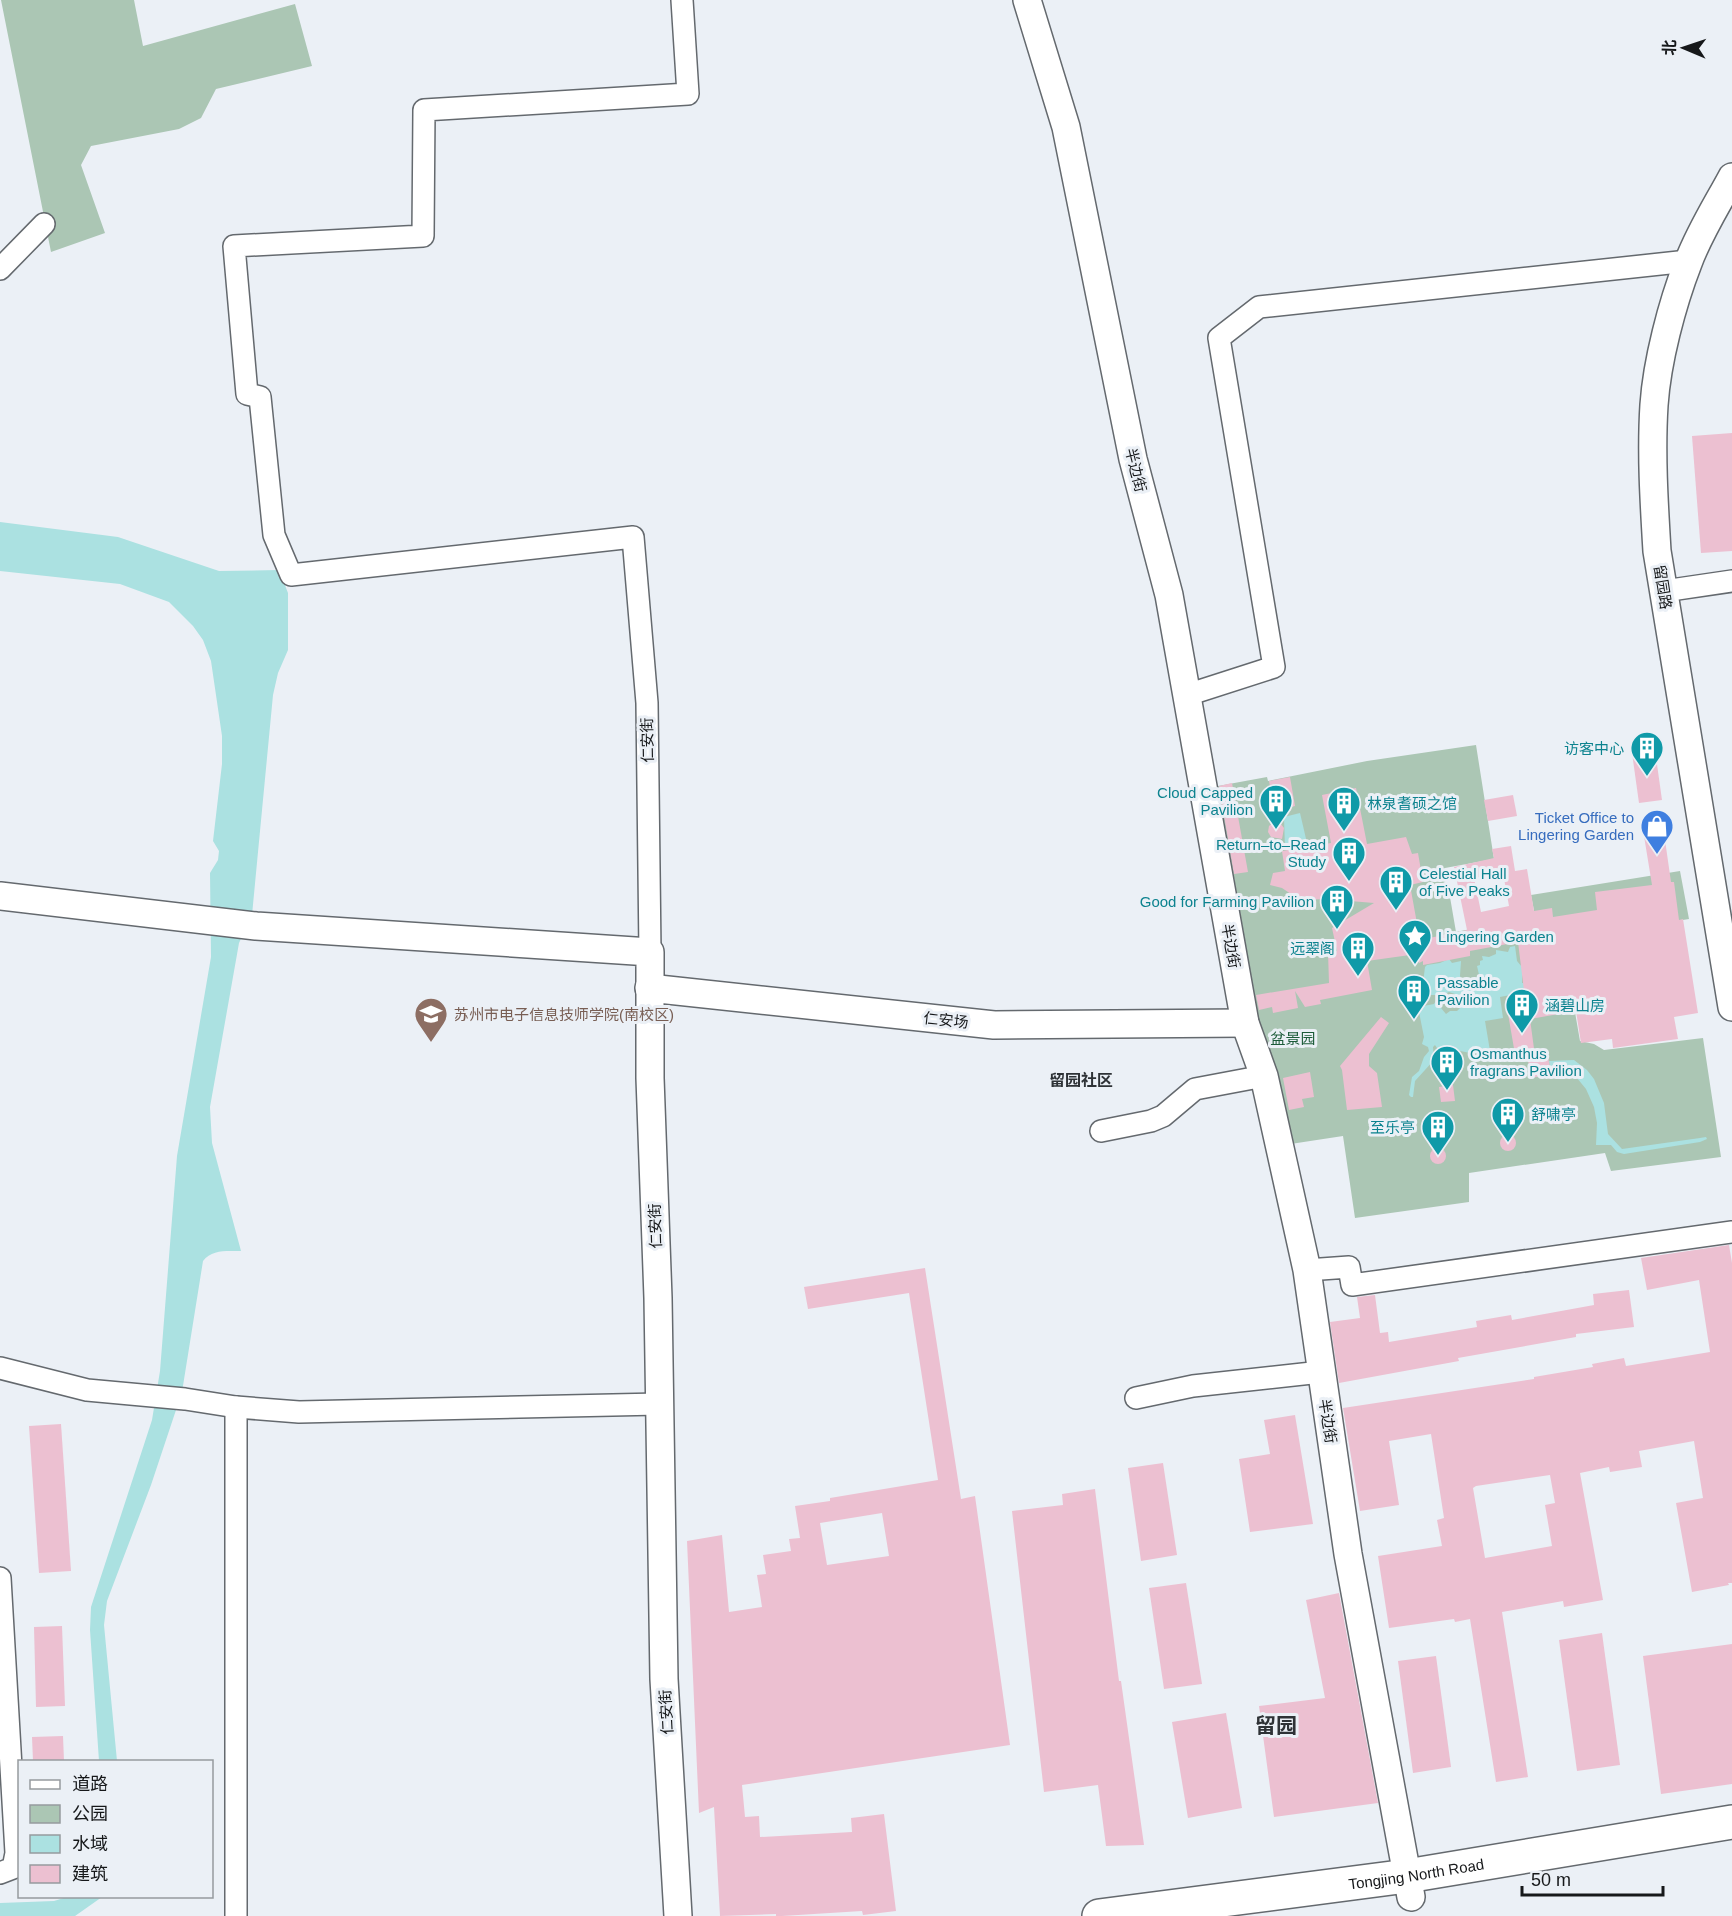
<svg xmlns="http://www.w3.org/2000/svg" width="1732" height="1916" viewBox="0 0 1732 1916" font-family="Arial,'Noto Sans SC',sans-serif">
<rect width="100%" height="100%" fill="#ebf0f6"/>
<g fill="#abc6b4">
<polygon points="1,0 134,0 143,46 295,4 312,66 216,89 201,118 179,129 91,146 81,165 105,233 51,252"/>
<polygon points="1476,745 1494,859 1445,868 1456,932 1535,916 1531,895 1680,871 1689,919 1575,937 1572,995 1580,1041 1594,1044 1604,1050 1703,1038 1721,1157 1611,1171 1605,1153 1469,1173 1469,1202 1355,1218 1343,1136 1284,1145 1256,1010 1257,1009 1218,786 1267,777 1268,781 1367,761"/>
</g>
<g fill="#abe1e1" fill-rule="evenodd">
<path d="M0 522 118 537 219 571 279 570 288 593V650L278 673 273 695 252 915 239 943 210 1107 212 1143 241 1251C227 1251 212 1249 203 1261L182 1392 151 1485 107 1601 104 1625 117 1761H99L90 1630 91 1607 152 1420 160 1371 177 1156 211 957 210 873 218 860 219 851 213 841 222 764V736L211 661 203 640 193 626 169 602 120 584 0 571Z"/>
<polygon points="1300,813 1307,843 1306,846 1295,848 1296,852 1290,853 1285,849 1284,817"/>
<path d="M1515 946 1517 961 1522 967V983H1525L1526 992 1500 997 1503 1018 1485 1021 1490 1051 1481 1052 1478 1046 1470 1053 1451 1049 1449 1054 1446 1056 1441 1054 1435 1045 1433 1047 1434 1060 1415 1081 1413 1097H1411L1409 1095 1412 1077 1419 1071 1424 1057 1429 1051 1428 1047 1422 1044 1424 1037 1418 1007 1434 1004 1437 999V995H1430L1422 991 1425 967 1427 965 1440 963 1449 959 1452 963 1461 961 1460 976 1463 982 1470 988V981L1480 979 1477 966 1480 965V961L1483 960 1482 956 1489 957 1496 954V950L1508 952 1510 947ZM1449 992 1461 996 1462 1006 1457 1011H1450L1446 1014 1441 1008 1445 994Z"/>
<polygon points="1574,1060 1587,1070 1594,1079 1604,1103 1608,1134 1622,1149 1700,1138 1706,1137 1707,1139 1700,1142 1624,1154 1617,1152 1611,1145 1596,1145 1597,1123 1594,1107 1586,1089 1572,1072 1550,1068 1549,1061"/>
<polygon points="67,1897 102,1897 75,1916 0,1916 0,1903 54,1901"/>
</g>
<g fill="#ecc0d1" fill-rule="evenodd">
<polygon points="1732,433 1732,551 1701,553 1692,436"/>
<polygon points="1655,750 1662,800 1639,803 1632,753"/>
<polygon points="1290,777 1295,806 1272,812 1273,803 1269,781"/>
<polygon points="1232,783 1248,872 1234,874 1219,786"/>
<path d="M1356 788 1367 844 1406 837 1412 854 1418 853 1423 882 1410 885 1420 940 1467 930 1454 867 1494 858 1492 849 1511 846 1515 871 1527 869 1534 911 1552 908 1553 917 1597 910 1595 892 1652 885 1644 836 1664 833 1671 882H1674L1679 920 1683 919 1698 1013 1674 1017 1678 1039 1613 1048 1612 1039 1581 1043 1576 1011 1530 1019 1535 1056 1516 1060 1506 1002 1525 999 1518 942 1470 951V956L1423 965V961L1419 963 1417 954 1367 961 1372 990 1320 1000 1321 1004 1305 1007 1295 991 1298 1008 1273 1013 1272 1007 1259 1010 1256 995 1329 983 1328 952 1337 951 1332 928 1374 903 1326 899 1300 900 1282 888 1270 885 1273 873 1285 871 1282 851 1331 843 1322 795ZM1503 873 1509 906 1481 912 1474 878Z"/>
<polygon points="1513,795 1517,816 1488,821 1484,800"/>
<polygon points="1277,819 1284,828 1282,839 1271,837 1268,832 1269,826"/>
<polygon points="1381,1017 1389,1023 1369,1054 1369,1066 1377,1073 1382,1107 1347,1110 1342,1070 1340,1066"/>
<polygon points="1548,1056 1551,1074 1531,1078 1528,1060"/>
<polygon points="1310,1072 1314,1097 1302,1099 1304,1107 1289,1110 1283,1078"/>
<polygon points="1453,1085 1455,1101 1441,1102 1439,1087"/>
<circle cx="1508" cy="1143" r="8"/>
<circle cx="1438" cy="1156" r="8"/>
<path d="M1729 1245 1732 1263V1583H1728L1729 1585 1692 1592 1676 1503 1703 1498 1694 1441 1639 1451 1642 1467 1610 1472 1609 1467 1580 1473 1603 1600 1564 1607 1563 1601 1502 1612 1528 1777 1496 1782 1470 1619 1455 1622 1454 1619 1389 1628 1378 1556 1442 1546 1437 1520 1444 1518 1431 1434 1389 1441 1399 1505 1360 1511 1343 1408 1534 1379V1377L1593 1367 1592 1364 1624 1358 1626 1366 1710 1352 1699 1280 1647 1290 1641 1258ZM1550 1475 1555 1503 1545 1505 1552 1546 1485 1558 1473 1488 1476 1486Z"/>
<path d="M925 1268 961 1499 975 1496 1010 1745 742 1785 745 1817 759 1816 760 1837 852 1832 851 1818 884 1814 896 1911 863 1915 862 1911 782 1916H776V1914L720 1916 714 1807 699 1813 687 1541 722 1535 729 1612 762 1607 757 1575 766 1574 763 1555 791 1551 789 1539 800 1538 795 1506 830 1501V1498L938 1480 909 1293 808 1309 804 1287ZM882 1513 889 1556 827 1565 820 1523Z"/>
<polygon points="1629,1290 1634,1327 1576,1334 1576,1337 1458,1358 1459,1361 1339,1383 1330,1322 1360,1318 1357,1297 1375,1295 1380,1333 1388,1332 1389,1342 1477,1327 1476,1321 1511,1315 1512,1320 1594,1305 1593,1294"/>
<polygon points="1295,1415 1313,1524 1250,1532 1239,1459 1270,1454 1264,1420"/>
<polygon points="61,1424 71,1571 39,1573 29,1426"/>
<polygon points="1163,1463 1177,1555 1141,1561 1128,1468"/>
<polygon points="1095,1489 1119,1681 1121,1681 1144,1845 1106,1846 1098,1785 1044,1792 1012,1511 1063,1505 1062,1494"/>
<polygon points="1186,1583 1202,1684 1164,1689 1149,1588"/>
<polygon points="1339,1593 1378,1803 1274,1817 1259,1706 1325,1698 1306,1600"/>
<polygon points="62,1626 65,1706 36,1707 34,1627"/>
<polygon points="1602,1633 1620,1765 1577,1771 1559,1640"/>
<polygon points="1732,1644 1732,1784 1661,1794 1643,1656"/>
<polygon points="1436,1656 1451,1767 1413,1773 1398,1661"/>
<polygon points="1226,1713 1242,1808 1188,1818 1172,1722"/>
<polygon points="63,1736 64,1761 33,1761 32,1737"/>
</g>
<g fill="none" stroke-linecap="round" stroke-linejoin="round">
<defs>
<g id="minor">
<polyline points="0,269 44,224"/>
<polyline points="1664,591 1732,581"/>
<polyline points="1187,695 1274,667 1219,338 1259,307 1688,261"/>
<polyline points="650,952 647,703 633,537 291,575 274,535 260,397 247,394 234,246 423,236 424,110 688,94 682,0"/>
<polyline points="1101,1131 1151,1121 1163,1116 1195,1089 1264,1076"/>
<polyline points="1307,1270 1349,1267 1352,1285 1732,1232"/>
<polyline points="0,1368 87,1390 185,1399 236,1407 299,1412 659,1404"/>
<polyline points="1136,1398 1193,1386 1321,1372"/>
<polyline points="0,1578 16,1853 13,1868 0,1873"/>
<polyline points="236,1916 236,1407"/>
</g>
<g id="tertiary">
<polyline points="1027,0 1066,127 1133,459 1169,595 1245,1023 1264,1076 1307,1270 1348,1554 1411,1897"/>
<path d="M1732 177C1717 205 1699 233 1688 263 1672 304 1657 361 1654 405 1651 453 1654 502 1657 551L1732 1007"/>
<polyline points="0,896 256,926 650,952 650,1078 658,1298 664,1679 678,1916"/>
<polyline points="649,988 994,1025 1245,1023"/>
</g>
<g id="primary">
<path id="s1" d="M1099 1916 1407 1876 1732 1822"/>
</g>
</defs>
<use href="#minor" stroke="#64696e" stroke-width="24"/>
<use href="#tertiary" stroke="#64696e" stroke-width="30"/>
<use href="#primary" stroke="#64696e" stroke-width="36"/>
<use href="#minor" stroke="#fff" stroke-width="21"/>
<use href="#tertiary" stroke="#fff" stroke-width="27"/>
<use href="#primary" stroke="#fff" stroke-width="33"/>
</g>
<defs>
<symbol id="building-pin" viewBox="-11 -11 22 30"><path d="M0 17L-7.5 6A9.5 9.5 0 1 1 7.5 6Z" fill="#0f9aa8" stroke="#ebf0f6"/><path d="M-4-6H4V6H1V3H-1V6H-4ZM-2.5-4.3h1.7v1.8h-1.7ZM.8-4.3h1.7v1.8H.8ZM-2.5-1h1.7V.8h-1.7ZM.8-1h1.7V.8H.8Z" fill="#fff"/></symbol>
<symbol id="shop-pin" viewBox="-11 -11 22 30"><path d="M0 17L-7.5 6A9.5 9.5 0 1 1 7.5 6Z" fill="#3f7fe0" stroke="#ebf0f6"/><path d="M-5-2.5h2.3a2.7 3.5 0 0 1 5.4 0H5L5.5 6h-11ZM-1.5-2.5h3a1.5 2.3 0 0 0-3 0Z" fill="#fff"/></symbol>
<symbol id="sight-pin" viewBox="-11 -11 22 30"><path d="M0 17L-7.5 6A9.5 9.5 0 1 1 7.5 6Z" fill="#0f9aa8" stroke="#ebf0f6"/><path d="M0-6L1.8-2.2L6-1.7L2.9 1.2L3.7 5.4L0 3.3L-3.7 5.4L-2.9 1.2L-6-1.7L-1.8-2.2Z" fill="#fff"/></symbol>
<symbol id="university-pin" viewBox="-11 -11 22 30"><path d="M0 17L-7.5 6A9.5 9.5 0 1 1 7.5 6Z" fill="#8d6e63" stroke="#ebf0f6"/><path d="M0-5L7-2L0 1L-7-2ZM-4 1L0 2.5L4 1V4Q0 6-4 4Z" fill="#fff"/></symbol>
</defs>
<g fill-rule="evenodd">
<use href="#building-pin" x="1628" y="729" width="38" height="52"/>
<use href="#building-pin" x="1257" y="782" width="38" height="52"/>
<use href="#building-pin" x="1325" y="784" width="38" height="52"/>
<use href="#shop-pin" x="1638" y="807" width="38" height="52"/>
<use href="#building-pin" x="1330" y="834" width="38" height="52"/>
<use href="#building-pin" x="1377" y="863" width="38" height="52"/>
<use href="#building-pin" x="1318" y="882" width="38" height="52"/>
<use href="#sight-pin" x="1396" y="917" width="38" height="52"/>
<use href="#building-pin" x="1339" y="929" width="38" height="52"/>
<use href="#building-pin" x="1395" y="972" width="38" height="52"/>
<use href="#building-pin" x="1503" y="986" width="38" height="52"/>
<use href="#university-pin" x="412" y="995" width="38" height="52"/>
<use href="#building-pin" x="1428" y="1043" width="38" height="52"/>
<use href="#building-pin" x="1489" y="1095" width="38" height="52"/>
<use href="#building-pin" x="1419" y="1108" width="38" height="52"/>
</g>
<g text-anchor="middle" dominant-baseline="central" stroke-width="6" stroke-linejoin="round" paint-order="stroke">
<g font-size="15" fill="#16181a" stroke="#ebf0f6">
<text transform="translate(1136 470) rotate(76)">半边街</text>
<text transform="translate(1663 587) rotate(81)">留园路</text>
<text transform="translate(647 740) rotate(-91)">仁安街</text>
<text transform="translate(1231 946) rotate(80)">半边街</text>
<text transform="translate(946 1020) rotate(6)">仁安场</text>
<text transform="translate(655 1226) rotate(-92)">仁安街</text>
<text transform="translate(1328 1421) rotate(81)">半边街</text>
<text transform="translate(666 1712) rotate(-93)">仁安街</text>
<text stroke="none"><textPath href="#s1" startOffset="320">Tongjing North Road</textPath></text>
</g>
<g font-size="15" fill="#0d838f" stroke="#ebf0f6" text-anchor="start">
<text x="1624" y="748" text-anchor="end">访客中心</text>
<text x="1253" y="792" text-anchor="end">Cloud Capped<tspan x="1253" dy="17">Pavilion</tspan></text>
<text x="1367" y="803">林泉耆硕之馆</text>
<text x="1326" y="844" text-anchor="end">Return–to–Read<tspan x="1326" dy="17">Study</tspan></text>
<text x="1419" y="873">Celestial Hall<tspan x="1419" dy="17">of Five Peaks</tspan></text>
<text x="1314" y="901" text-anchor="end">Good for Farming Pavilion</text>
<text x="1438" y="936">Lingering Garden</text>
<text x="1335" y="948" text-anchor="end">远翠阁</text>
<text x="1437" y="982">Passable<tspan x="1437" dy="17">Pavilion</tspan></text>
<text x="1545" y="1005">涵碧山房</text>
<text x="1470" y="1053">Osmanthus<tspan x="1470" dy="17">fragrans Pavilion</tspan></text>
<text x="1531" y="1114">舒啸亭</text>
<text x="1415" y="1127" text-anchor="end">至乐亭</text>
</g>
<g font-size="15" fill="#366cbe" stroke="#ebf0f6" text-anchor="end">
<text x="1634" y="817">Ticket Office to<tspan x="1634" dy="17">Lingering Garden</tspan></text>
</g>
<g font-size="15" fill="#785e54" stroke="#ebf0f6" text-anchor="start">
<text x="454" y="1014">苏州市电子信息技师学院(南校区)</text>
</g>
<g font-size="15" fill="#1c5b39" stroke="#ebf0f6">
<text x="1293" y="1038">盆景园</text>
</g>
<g font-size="16" font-weight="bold" fill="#2e3236" stroke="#ebf0f6">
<text x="1081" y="1080">留园社区</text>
</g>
<g font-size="21" font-weight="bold" fill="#2e3236" stroke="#ebf0f6">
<text x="1276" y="1725">留园</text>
</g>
</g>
<rect x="18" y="1760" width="195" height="138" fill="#ebf0f6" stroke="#969a9e" stroke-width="1.5"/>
<rect x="30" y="1780" width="30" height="9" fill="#ffffff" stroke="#969a9e" stroke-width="1.5"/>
<text x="72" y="1790" font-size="18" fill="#16181a">道路</text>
<rect x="30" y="1805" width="30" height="18" fill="#abc6b4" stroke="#969a9e" stroke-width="1.5"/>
<text x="72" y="1820" font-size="18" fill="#16181a">公园</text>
<rect x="30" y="1835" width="30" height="18" fill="#abe1e1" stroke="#969a9e" stroke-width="1.5"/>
<text x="72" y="1850" font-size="18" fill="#16181a">水域</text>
<rect x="30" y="1865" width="30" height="18" fill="#ecc0d1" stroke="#969a9e" stroke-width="1.5"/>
<text x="72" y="1880" font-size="18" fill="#16181a">建筑</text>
<g transform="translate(1684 48) rotate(272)" stroke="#ebf0f6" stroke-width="4.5" paint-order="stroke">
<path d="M0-4.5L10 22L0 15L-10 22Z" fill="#16181a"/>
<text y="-9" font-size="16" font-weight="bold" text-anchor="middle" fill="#16181a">北</text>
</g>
<path d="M1522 1886v9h141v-9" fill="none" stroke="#16181a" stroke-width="3"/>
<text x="1531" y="1886" font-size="18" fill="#16181a" stroke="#ebf0f6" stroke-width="4.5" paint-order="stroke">50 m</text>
</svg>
